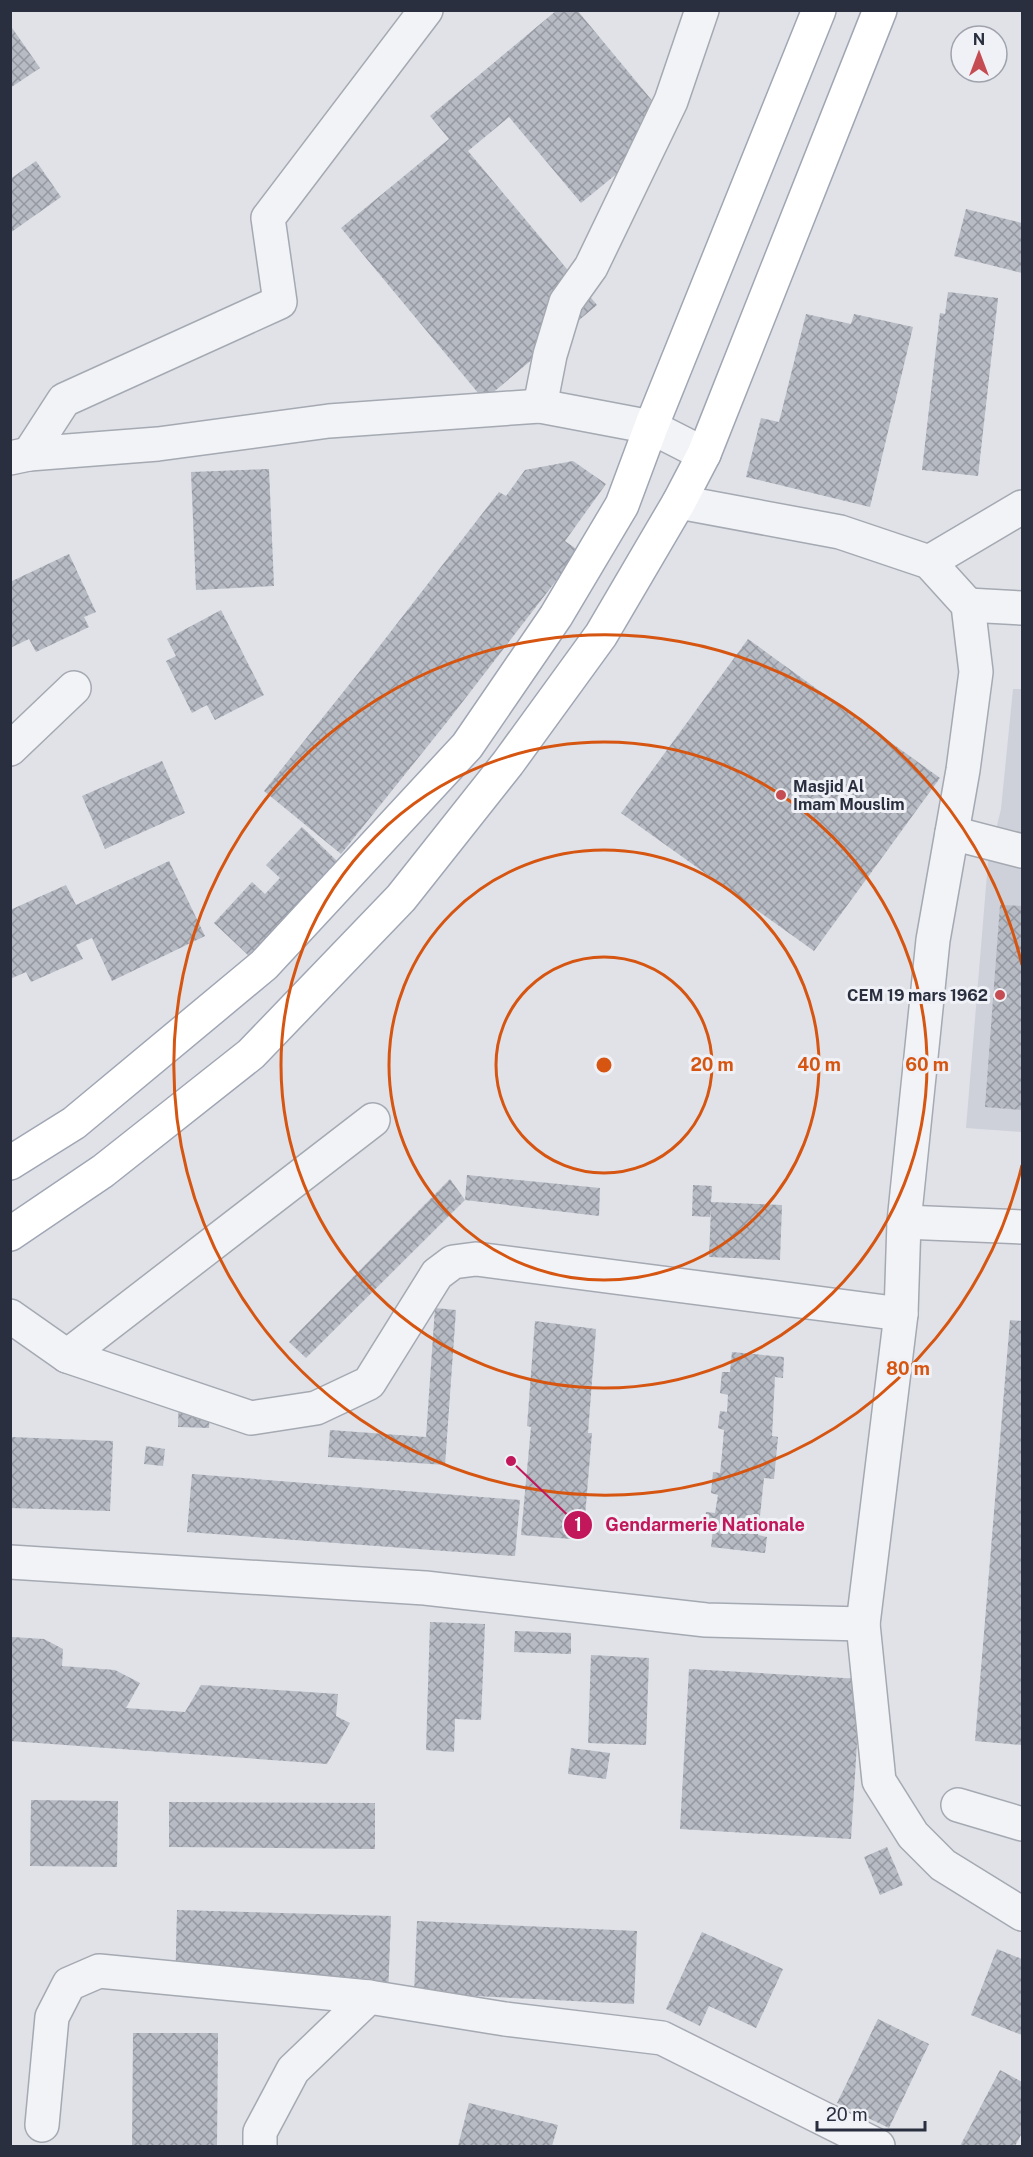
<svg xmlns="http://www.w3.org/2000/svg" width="1033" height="2157" viewBox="0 0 1033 2157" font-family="'Public Sans',sans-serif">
<defs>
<pattern id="building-cross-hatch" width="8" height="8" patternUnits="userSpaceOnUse" patternTransform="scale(1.5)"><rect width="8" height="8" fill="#b7bbc4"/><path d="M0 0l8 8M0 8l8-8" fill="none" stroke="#9598a1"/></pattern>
</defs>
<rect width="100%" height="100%" fill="#e0e2e8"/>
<polygon fill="#ced1da" points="1013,689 1022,689 1022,1132 966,1128 988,862 1001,809"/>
<g fill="url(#building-cross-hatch)">
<polygon points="557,10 577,10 674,127 581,203 509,117 468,151 597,305 484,400 341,228 449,139 430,116"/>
<polygon points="10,25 40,68 10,88"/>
<polygon points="36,161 61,197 10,233 10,179"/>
<polygon points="966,209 1022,223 1022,273 954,256"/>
<polygon points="948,292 998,298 978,476 922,470 940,313 945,314"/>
<polygon points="806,314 851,324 854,314 913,327 870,507 746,477 761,418 779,422"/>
<polygon points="573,461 606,484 565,541 579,551 447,722 341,854 264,791 368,661 499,492 506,496 525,470"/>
<polygon points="269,469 274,586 196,590 191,472"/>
<polygon points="69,554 96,612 84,617 89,627 36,652 29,639 10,648 10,582"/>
<polygon points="221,610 264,695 215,720 207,705 192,713 166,661 176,656 167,639"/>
<polygon points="748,639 940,778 814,951 621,813"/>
<polygon points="162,761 185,813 105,849 82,796"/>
<polygon points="302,827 337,861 249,956 214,923 252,882 265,894 280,878 266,865"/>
<polygon points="169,861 205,936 112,981 92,938 76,945 83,959 31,982 26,972 10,979 10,910 66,885 76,905"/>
<polygon points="1000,905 1022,906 1022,1110 985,1107"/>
<polygon points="467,1175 600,1188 599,1216 465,1200"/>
<polygon points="450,1179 465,1200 306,1358 289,1342"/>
<polygon points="693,1185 712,1186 711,1202 782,1205 780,1260 709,1257 711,1209 710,1217 692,1216"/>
<polygon points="435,1308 456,1310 445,1465 328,1457 330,1430 426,1437"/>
<polygon points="1010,1320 1022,1321 1022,1745 975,1741"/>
<polygon points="535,1321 596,1329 588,1433 592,1433 583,1540 521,1535 531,1427 527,1426"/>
<polygon points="732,1352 784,1357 783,1378 775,1377 772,1436 778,1437 774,1479 764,1478 758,1535 767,1537 765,1553 711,1547 713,1529 704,1528 706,1512 715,1513 718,1495 711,1493 713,1472 720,1473 722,1454 724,1430 718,1428 720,1411 727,1412 728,1395 720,1393 722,1372 730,1372"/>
<polygon points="179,1393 211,1394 209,1428 178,1427"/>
<polygon points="10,1437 113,1441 110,1511 10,1508"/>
<polygon points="146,1446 165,1449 163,1466 144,1464"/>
<polygon points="192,1474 520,1500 515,1556 187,1532"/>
<polygon points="430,1622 485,1624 481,1720 455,1719 454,1752 426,1750"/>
<polygon points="515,1631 571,1633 571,1654 514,1652"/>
<polygon points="12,1637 44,1639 63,1649 62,1666 115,1670 140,1683 126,1708 185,1712 201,1685 338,1694 336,1716 350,1723 327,1764 10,1741"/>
<polygon points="591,1655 649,1658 646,1745 588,1743"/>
<polygon points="689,1669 861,1679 851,1839 680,1829"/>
<polygon points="571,1748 610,1753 606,1779 568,1774"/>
<polygon points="31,1800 118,1801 117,1867 30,1866"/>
<polygon points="169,1802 375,1803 375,1849 169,1847"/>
<polygon points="887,1847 903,1885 880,1895 864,1857"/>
<polygon points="177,1910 391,1916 388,1996 175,1990"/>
<polygon points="417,1921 637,1931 634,2004 414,1993"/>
<polygon points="702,1932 783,1969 756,2028 709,2006 700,2026 666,2009"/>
<polygon points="997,1949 1022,1959 1022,2035 971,2015"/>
<polygon points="878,2019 929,2044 889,2128 837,2103"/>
<polygon points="133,2033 218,2033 217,2146 132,2146"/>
<polygon points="1000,2070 1022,2082 1022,2133 1015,2146 960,2146"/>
<polygon points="469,2103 558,2125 552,2146 458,2146"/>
</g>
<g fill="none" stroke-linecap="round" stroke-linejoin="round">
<defs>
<g id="minor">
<polyline points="540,406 550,355 566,302 591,267 671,101 702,10"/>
<polyline points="29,454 64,400 280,302 268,218 426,10"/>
<polyline points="10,458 29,454 158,444 329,421 540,406 651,427 704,454"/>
<polyline points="929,562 1022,507"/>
<polyline points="968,605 1022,608"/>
<polyline points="10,749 74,688"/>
<polyline points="952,833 1022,851"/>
<polyline points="904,1222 1022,1227"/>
<polyline points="10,1316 67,1356 251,1418 316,1408 369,1383 437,1274 453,1262 476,1259 901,1314"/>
<polyline points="67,1356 373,1120"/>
<polyline points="10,1562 425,1588 706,1620 863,1624 901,1314 904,1222 933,940 963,770 976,672 968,605 929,562 840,532 679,502"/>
<polyline points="863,1624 879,1781 913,1835 943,1865 1022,1914"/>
<polyline points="958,1805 1022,1824"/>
<polyline points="42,2125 52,2017 69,1984 99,1971 369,1997"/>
<polyline points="260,2146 260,2132 293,2070 369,1997 505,2019 662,2038 878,2146"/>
</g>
<g id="major">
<polyline points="10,1163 74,1123 264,965 467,746 556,616 622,505 651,427 819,10"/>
<polyline points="10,1234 103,1171 251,1054 401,898 508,763 601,635 679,502 704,454 880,10"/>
</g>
</defs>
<use href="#minor" stroke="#a5a9b2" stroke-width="36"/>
<use href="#major" stroke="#a0a6b3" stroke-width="36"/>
<use href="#minor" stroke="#f2f3f6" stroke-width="33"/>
<use href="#major" stroke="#fff" stroke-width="33"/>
</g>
<g fill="none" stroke="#d55511" stroke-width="3">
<circle cx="604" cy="1065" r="108"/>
<circle cx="604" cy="1065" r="215"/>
<circle cx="604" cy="1065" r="323"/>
<path d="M1022 1165A430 430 0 1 1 1022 965"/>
</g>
<g fill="#c64c53" stroke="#eff1f6" stroke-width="2">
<circle cx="781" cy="795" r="6"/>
<circle cx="1000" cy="995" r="6"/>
</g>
<g text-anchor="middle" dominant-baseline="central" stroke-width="6" stroke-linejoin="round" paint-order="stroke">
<g font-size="16" font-weight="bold" fill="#292f3e" stroke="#eff1f6" text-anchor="start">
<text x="793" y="786">Masjid Al<tspan x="793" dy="18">Imam Mouslim</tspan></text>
<text x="988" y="995" text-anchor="end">CEM 19 mars 1962</text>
</g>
</g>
<circle cx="604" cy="1065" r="9" fill="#d55511" stroke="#eff1f6" stroke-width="3"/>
<g font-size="18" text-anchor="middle" font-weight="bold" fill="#d55511" stroke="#eff1f6" stroke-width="6" stroke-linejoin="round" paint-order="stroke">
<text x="712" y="1071">20 m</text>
<text x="819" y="1071">40 m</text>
<text x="927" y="1071">60 m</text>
<text x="908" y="1375">80 m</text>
</g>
<path fill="none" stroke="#c2185b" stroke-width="2" d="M511 1461L578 1525"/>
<g fill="#c2185b" stroke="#eff1f6" stroke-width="2">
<circle cx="511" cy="1461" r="6"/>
<circle cx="578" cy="1525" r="15"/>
</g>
<g font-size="18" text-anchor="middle" font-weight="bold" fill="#fff">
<text x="578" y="1531">1</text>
</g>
<g font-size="18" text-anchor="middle" font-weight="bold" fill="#c2185b" stroke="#eff1f6" stroke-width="6" stroke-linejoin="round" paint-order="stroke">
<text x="705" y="1531">Gendarmerie Nationale</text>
</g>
<rect width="1033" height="2157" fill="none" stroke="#292f3e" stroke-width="24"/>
<g transform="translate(979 54)"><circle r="28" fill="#eff1f6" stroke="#a0a3ac" stroke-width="1.5"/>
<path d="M0-4.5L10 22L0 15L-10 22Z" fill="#c64c53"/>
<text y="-9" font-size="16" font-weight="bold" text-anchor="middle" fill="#292f3e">N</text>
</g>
<path d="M817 2121v9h108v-9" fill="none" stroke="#292f3e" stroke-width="3"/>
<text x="826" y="2121" font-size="18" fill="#292f3e" stroke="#eff1f6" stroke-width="4.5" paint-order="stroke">20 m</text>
</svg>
